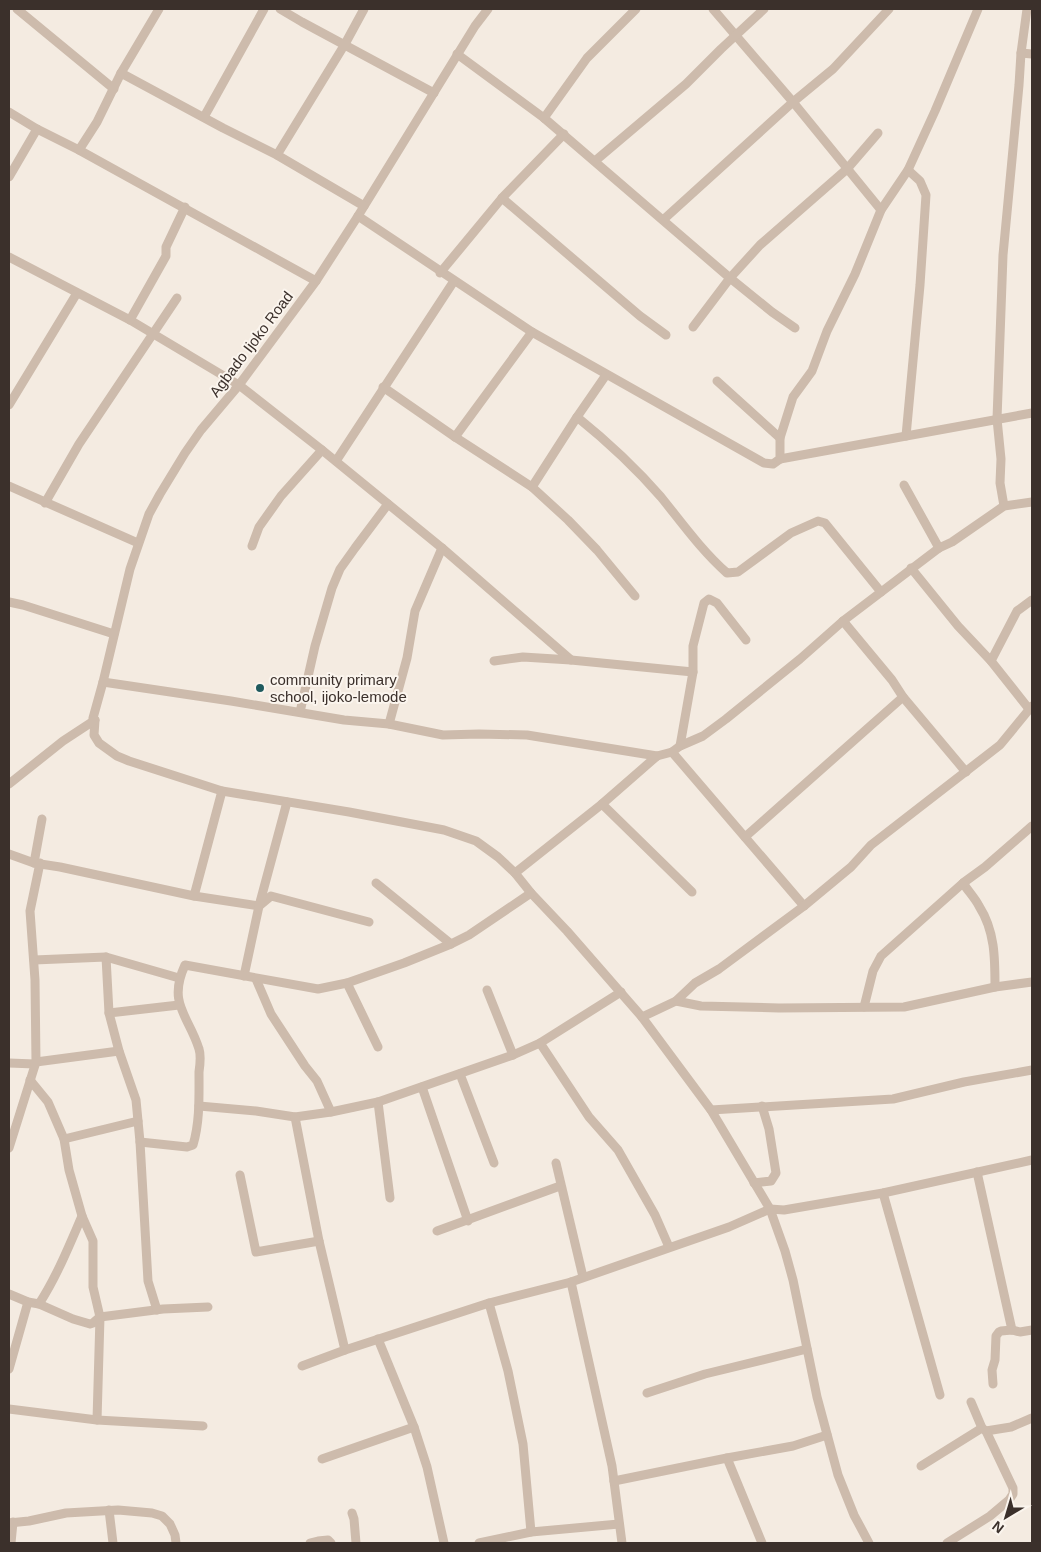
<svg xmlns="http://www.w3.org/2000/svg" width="1041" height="1552" viewBox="0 0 1041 1552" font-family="Helvetica,sans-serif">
<rect width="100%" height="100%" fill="#f4ebe1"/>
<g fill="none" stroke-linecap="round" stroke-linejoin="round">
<g stroke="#cdbbac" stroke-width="9">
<polyline points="17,9 114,89"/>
<polyline points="280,9 302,22 434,93"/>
<polyline points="488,9 475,26 358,216 316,281 239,385 201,430 185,453 160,494 149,514 130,569 103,682 93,718 95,720 94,735 99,743 117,756 129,761 222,791 349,812 444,830 476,841 498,857 515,873 531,893 567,931 642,1017 711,1110 770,1209 785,1251 793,1280 817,1397 838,1475 854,1515 869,1543"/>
<polyline points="713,9 793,102 881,210"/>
<polyline points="1021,53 1032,54"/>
<polyline points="457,54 544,118 730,278 772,312 795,328"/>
<polyline points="121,73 223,128 277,155 364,206"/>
<polyline points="9,112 37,129 79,150 316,281"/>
<polyline points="204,117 264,9"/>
<polyline points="544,118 587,58 636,9"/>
<polyline points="79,150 97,122 121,73 159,9"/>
<polyline points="277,155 345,44 364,9"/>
<polyline points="595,161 686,84 721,49 764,9"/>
<polyline points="9,177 37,129"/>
<polyline points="502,198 640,316 666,335"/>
<polyline points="358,216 532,332 764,463 773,464 780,459 780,438 793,397 812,371 827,331 855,274 881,210 908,170 935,111 978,9"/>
<polyline points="663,220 793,102 833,69 889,9"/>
<polyline points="9,257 130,320 239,385 322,450 442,548 571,660"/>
<polyline points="440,273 502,198 564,134"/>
<polyline points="130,320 166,256 166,247 185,207"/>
<polyline points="693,327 730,278 760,245 847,169 878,133"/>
<polyline points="717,381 780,438"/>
<polyline points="383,387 455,437 532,487 568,520 597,550 635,596"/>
<polyline points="9,405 77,293"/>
<path d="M577 417C608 442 635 467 661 497 682 523 702 551 727 573L738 572 791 533 818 521 825 523 881 592"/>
<polyline points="906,436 920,285 926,195 920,181 908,170"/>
<polyline points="455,437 532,332"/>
<polyline points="780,459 1032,413"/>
<polyline points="336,461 454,281"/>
<polyline points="904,485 939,548"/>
<polyline points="9,486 138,543"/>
<polyline points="532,487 577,417 606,375"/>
<polyline points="45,503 79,444 177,298"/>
<polyline points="1004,506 1000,483 1001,459 997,419 1003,255 1019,85 1021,53 1027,9"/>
<polyline points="252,546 259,527 281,496 322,450"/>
<polyline points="911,568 958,626 991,661 1029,709"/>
<polyline points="9,602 23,605 114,634"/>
<polyline points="843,621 892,680 903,697 966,772"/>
<polyline points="494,661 523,657 571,660 693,672"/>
<polyline points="991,661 1017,611 1032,600"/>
<polyline points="103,682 231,701 344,720 389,724 443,735 479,734 527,735 657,756"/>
<polyline points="300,712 315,646 332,588 340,569 355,548 388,504"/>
<polyline points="389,724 407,658 415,611 442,548"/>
<polyline points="680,746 693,672 693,646 704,603 709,599 717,603 746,640"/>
<polyline points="672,752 804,906"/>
<polyline points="9,784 63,741 95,720"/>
<polyline points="602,804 692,892"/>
<polyline points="745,837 903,697"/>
<polyline points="9,854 34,863 60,867 194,896 259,906 271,896 369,922"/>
<polyline points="34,863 42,819"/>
<polyline points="515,873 602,804 657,756 672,752 680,746 703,736 726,719 800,659 843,621 939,548 952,542 1004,506 1032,502"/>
<polyline points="376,883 451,944"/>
<path d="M963 883C968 891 975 898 979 906 995 931 995 958 995 987"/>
<polyline points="194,896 222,791"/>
<polyline points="106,957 109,1013"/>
<polyline points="34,960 106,957 179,978"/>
<polyline points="244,976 259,906 287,802"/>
<polyline points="256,979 271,1014 305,1066 317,1081 331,1112"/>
<polyline points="347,983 378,1047"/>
<polyline points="487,990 513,1055"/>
<polyline points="676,1001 701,1006 779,1008 904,1007 995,987 1032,982"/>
<polyline points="864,1007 873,971 881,956 963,883 985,867 1032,826"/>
<polyline points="642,1017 676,1001 695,983 719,969 804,906 851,867 871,845 1000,745 1032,706"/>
<polyline points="540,1043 589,1117 618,1150 655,1215 669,1247"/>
<polyline points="36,1062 119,1051"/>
<polyline points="9,1063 35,1064"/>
<polyline points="460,1074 494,1163"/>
<polyline points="30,1080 48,1102 64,1139 69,1170 82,1216 93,1241 93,1287 100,1317 97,1420"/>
<polyline points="422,1087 468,1221"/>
<polyline points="378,1102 390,1198"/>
<polyline points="199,1106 256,1111 295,1117 331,1112 378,1102 513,1055 540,1043 621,992"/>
<polyline points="711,1110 893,1099 964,1082 1032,1070"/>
<polyline points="295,1117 319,1241 345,1350"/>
<polyline points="64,1139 138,1121"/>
<path d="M140 1142 187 1147 193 1145C200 1122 199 1096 199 1072 200 1065 201 1055 199 1049 189 1016 167 1004 185 965L318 989 347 983 404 963 451 944 469 935 531 893"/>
<polyline points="9,1148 36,1062 35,980 30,911 40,863"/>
<polyline points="556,1163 583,1277"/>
<polyline points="977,1172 1012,1330"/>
<polyline points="240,1175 256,1252 319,1241"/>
<polyline points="754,1183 771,1181 776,1173 769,1129 762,1106"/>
<polyline points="883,1193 940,1395"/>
<polyline points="437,1231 560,1186"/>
<polyline points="571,1282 612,1466 622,1543"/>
<polyline points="9,1294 28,1302 39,1304 73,1319 90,1324 93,1323 100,1317 163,1309 208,1307"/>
<polyline points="489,1303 508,1371 523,1444 531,1532"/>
<path d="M39 1304C57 1276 69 1246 82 1216"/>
<polyline points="157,1310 148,1281 140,1142 136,1100 119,1051 109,1013 179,1005"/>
<polyline points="378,1339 414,1427 427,1467 444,1543"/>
<polyline points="302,1366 345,1350 489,1303 571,1282 729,1227 770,1209 784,1210 883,1193 1032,1160"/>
<polyline points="9,1369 28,1302"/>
<polyline points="993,1384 992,1370 995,1360 996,1336 999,1332 1001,1331 1012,1330 1020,1332 1032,1330"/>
<polyline points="647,1393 705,1374 807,1349"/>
<polyline points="9,1409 97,1420 203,1426"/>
<polyline points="986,1431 1011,1427 1032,1418"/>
<polyline points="727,1458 762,1543"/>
<polyline points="322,1459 414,1427"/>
<polyline points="921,1466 982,1428"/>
<polyline points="614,1481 727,1458 793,1446 827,1435"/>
<polyline points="109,1510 113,1543"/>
<polyline points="352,1513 354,1519 356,1543"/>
<polyline points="9,1523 29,1521 66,1513 118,1510 152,1513 162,1516 170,1524 175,1535 176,1543"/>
<polyline points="11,1543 13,1522"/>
<polyline points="310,1543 318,1541 328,1540 331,1543"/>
<polyline points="479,1543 531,1532 619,1524"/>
<polyline points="947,1543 990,1516 1009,1500 1013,1494 1013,1488 986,1431 982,1428 971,1402"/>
</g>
</g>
<circle fill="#1f5a5e" stroke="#fbf5ee" stroke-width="2" cx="260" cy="688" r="5"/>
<g text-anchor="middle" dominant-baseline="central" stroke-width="4" stroke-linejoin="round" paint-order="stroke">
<g font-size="15" fill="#3b302b" stroke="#fbf5ee">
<text transform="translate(251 344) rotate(-53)">Agbado Ijoko Road</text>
</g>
<g font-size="15" fill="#3b302b" stroke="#fbf5ee" text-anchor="start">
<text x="270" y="679">community primary<tspan x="270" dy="17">school, ijoko-lemode</tspan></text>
</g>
</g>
<rect width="1041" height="1552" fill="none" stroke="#3b302b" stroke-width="20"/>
<g transform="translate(1006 1517) rotate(218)" stroke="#fbf5ee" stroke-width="4" paint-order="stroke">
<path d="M0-4L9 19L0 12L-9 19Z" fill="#3b302b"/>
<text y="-8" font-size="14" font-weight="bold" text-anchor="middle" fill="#3b302b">N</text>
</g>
</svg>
